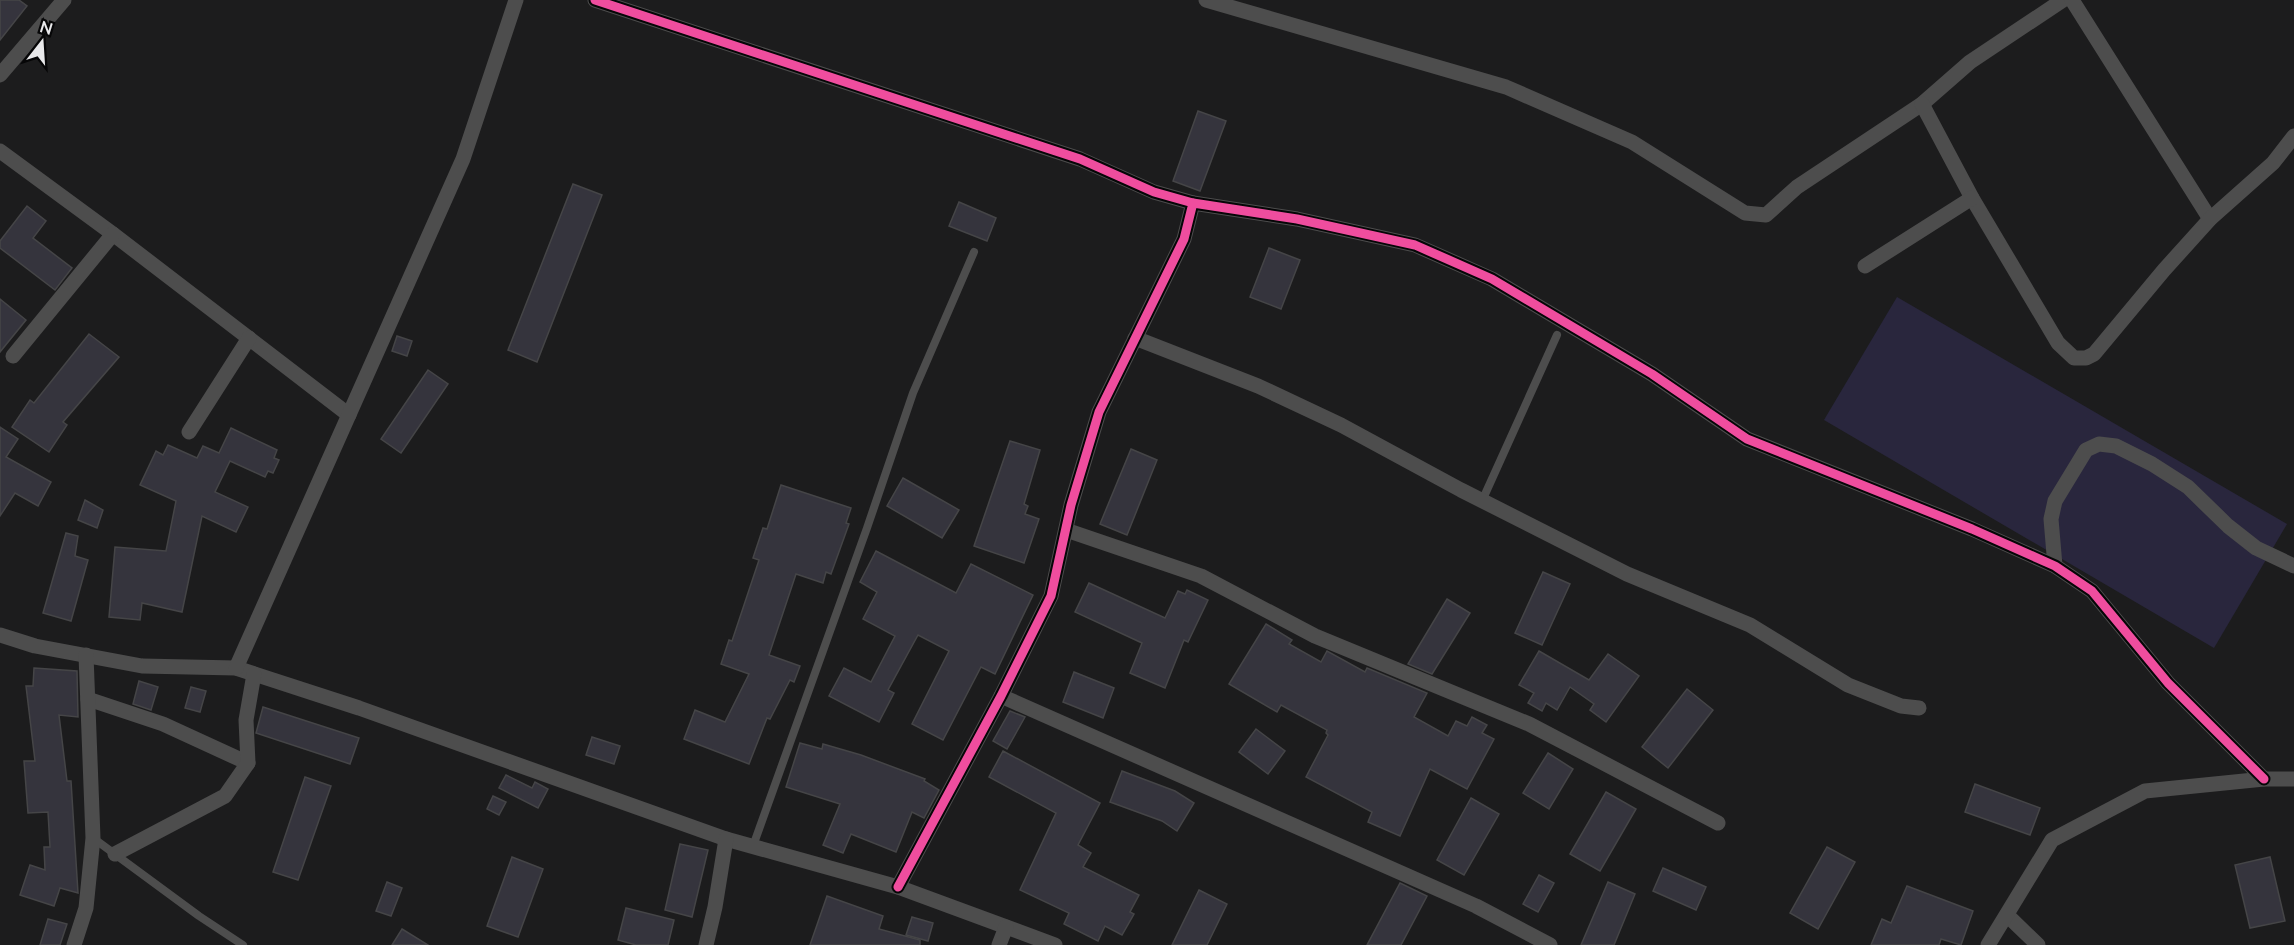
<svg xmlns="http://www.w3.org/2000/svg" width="2294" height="945" viewBox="0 0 2294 945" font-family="Lato,sans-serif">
<rect width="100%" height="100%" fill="#1c1c1d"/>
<polygon fill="#29263d" points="1897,297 2287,524 2214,648 1824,420"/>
<g fill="#35343d" stroke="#454547" stroke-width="1.5">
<polygon points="0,0 19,0 27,6 0,40"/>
<polygon points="1198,111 1226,121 1200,191 1173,181"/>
<polygon points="573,184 602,195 537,362 508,350"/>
<polygon points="959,202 996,218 987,241 949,226"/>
<polygon points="27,206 46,221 33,238 72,268 55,290 0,248 0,241"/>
<polygon points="1269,248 1300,260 1281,309 1250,297"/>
<polygon points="0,299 26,320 0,352"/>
<polygon points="89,334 119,357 63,422 67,425 49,452 12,427 30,400 34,403"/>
<polygon points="397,336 412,341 407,356 392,351"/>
<polygon points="428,370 448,384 401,453 381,439"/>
<polygon points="0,427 18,439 6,457 51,482 38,506 15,493 0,516"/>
<polygon points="231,428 277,450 274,458 279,460 273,473 268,471 265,477 230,461 215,492 248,507 236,532 202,516 182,612 142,603 140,620 109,617 115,547 166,551 176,501 140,485 156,451 163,455 168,445 197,458 203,446 219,453"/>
<polygon points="1010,441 1040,450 1024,504 1028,506 1025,514 1039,519 1024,563 974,546"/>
<polygon points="1131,449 1157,460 1127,535 1100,524"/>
<polygon points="903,478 959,510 942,538 887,506"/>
<polygon points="781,485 851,508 846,523 849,524 831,574 826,572 823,583 796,574 769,655 800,666 794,682 790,680 770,719 767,718 749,764 684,739 695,710 725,722 749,674 721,664 729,640 732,641 759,560 753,558 763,528 767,529"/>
<polygon points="85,500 103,510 97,528 78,520"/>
<polygon points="66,533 78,536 75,556 88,560 71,621 43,613"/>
<polygon points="876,551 956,593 971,564 1033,595 995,674 981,667 943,740 912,724 949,651 918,635 888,690 894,693 879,722 829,696 844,668 871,682 895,636 863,619 877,592 860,582"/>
<polygon points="1543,572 1570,584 1542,645 1515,633"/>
<polygon points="1089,583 1165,618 1178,591 1185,594 1187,590 1208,600 1188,642 1184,640 1165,688 1130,673 1142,643 1075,612"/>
<polygon points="1447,599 1470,613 1432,674 1408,664"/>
<polygon points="1266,624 1292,640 1289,644 1321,662 1327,651 1365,672 1367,668 1427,693 1414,717 1448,736 1456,721 1467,726 1472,717 1487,725 1482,733 1494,739 1467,789 1430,769 1400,836 1368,822 1372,812 1306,777 1328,735 1326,733 1327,730 1281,705 1277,712 1229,684"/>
<polygon points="1539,651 1589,680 1608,654 1639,676 1606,722 1590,710 1594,704 1570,687 1557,710 1546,703 1542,711 1528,703 1534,693 1519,685"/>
<polygon points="34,668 77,671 78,717 59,715 67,781 71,781 78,893 60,888 54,906 20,895 30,865 45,870 44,847 50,847 48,812 28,813 24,761 35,761 26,686 33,686"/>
<polygon points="1074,672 1114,688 1103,718 1063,702"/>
<polygon points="139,681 158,687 151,710 133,704"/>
<polygon points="191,687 206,691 200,712 185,708"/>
<polygon points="1687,689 1713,710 1668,768 1642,747"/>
<polygon points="263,707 359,738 350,764 256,733"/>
<polygon points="1010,711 1025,717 1007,749 993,741"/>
<polygon points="1256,729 1285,751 1268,774 1239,752"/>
<polygon points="592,737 620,746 614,764 586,755"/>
<polygon points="800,743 822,749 823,744 861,755 925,779 924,781 939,790 924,818 912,812 896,852 851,834 843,853 823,845 840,804 786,787"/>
<polygon points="1003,751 1100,803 1078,845 1091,853 1083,867 1139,895 1130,912 1134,914 1122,935 1105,926 1098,941 1064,924 1069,913 1020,890 1056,813 989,777"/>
<polygon points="1548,753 1573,769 1549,809 1523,793"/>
<polygon points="1122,771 1175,791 1194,803 1177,831 1162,821 1110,802"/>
<polygon points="506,775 532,788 535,782 548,789 538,808 499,788"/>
<polygon points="305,777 331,786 298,880 273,872"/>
<polygon points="1975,784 2040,808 2030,835 1965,812"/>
<polygon points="1606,792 1636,809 1600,871 1570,854"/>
<polygon points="493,796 506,802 499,815 487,809"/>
<polygon points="1471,798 1499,814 1464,875 1437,860"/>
<polygon points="680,844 708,850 692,917 665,910"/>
<polygon points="1827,847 1855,862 1818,929 1790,913"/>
<polygon points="512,857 543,869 518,937 487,926"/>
<polygon points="2270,857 2285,921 2250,928 2235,865"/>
<polygon points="1663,868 1706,887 1696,910 1653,891"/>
<polygon points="1539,875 1554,883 1538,912 1523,904"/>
<polygon points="387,882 402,888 391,916 376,911"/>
<polygon points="1608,882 1635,894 1614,945 1581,945"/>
<polygon points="1400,883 1427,896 1401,945 1367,945"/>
<polygon points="1907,886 1973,911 1961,945 1941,939 1939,945 1871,945 1882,919 1891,923"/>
<polygon points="1199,890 1227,904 1207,945 1172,945"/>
<polygon points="827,896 883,916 879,929 920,940 920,945 810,945"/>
<polygon points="626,908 674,920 668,945 636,945 618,940"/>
<polygon points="912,917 933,923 928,941 906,935"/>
<polygon points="48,919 67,924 60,945 40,945"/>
<polygon points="402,929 428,945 392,945"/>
</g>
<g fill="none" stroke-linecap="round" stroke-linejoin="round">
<g stroke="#4d4d4d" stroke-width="8">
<polyline points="1482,501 1557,335"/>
<polyline points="93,838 199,916 243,945"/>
<polyline points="753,846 867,528 913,393 974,252"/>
</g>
<g stroke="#4d4d4d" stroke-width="15">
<polyline points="595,0 1080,159 1154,192 1193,203 1184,239 1099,412 1071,505 1051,596 1001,696 898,887"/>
<polyline points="1206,0 1506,87 1632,142 1745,213 1766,215 1797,187 1922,104 1970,62 2063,0"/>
<polyline points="2072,0 2210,219"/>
<polyline points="0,75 64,0"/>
<polyline points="1922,104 1972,198 2058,343 2074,358 2086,358 2094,354 2164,270 2210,219 2273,163 2294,136"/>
<polyline points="0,151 113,234 349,415"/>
<polyline points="1193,203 1297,219 1415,245 1492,279 1652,374 1747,439 1972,529 2055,566 2092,591 2168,683 2264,779"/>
<polyline points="1865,266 1972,198"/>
<polyline points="1135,338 1258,386 1341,425 1461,490 1627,574 1750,625 1848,685 1901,706 1919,708"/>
<polyline points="13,356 113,234"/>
<polyline points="189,432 249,338"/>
<polyline points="1066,530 1201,576 1315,636 1529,724 1718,823"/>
<polyline points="2055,566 2051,519 2055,501 2086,450 2099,444 2116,446 2152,464 2188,487 2228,526 2256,548 2294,566"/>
<polyline points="0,635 35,646 142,666 236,668 359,708 726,839 898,887 1055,945"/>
<polyline points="236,668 463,159 516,0"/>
<polyline points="1001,696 1476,906 1550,945"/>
<polyline points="88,699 163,724 248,763"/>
<polyline points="115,854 225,796 248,763 246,720 254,674"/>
<polyline points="2008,916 2038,945"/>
<polyline points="74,945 86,908 93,838 86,655"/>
<polyline points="706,945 715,907 726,839"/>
<polyline points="999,945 1006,927"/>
<polyline points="1988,945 2052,840 2145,791 2264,779 2294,779"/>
</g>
<defs>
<g id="cycleway">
<polyline points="595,0 1080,159 1154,192 1193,203 1184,239 1099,412 1071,505 1051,596 1001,696 898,887"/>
<polyline points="1193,203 1297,219 1415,245 1492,279 1652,374 1747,439 1972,529 2055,566 2092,591 2168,683 2264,779"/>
</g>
</defs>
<use href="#cycleway" stroke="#060607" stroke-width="13"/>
<use href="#cycleway" stroke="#ef4d9e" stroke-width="9"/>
</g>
<g transform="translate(42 42) rotate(17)" stroke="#060607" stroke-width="4.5" paint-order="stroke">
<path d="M0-4.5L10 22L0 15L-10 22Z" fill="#e9e9eb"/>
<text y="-9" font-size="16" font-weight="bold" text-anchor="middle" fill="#e9e9eb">N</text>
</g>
</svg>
